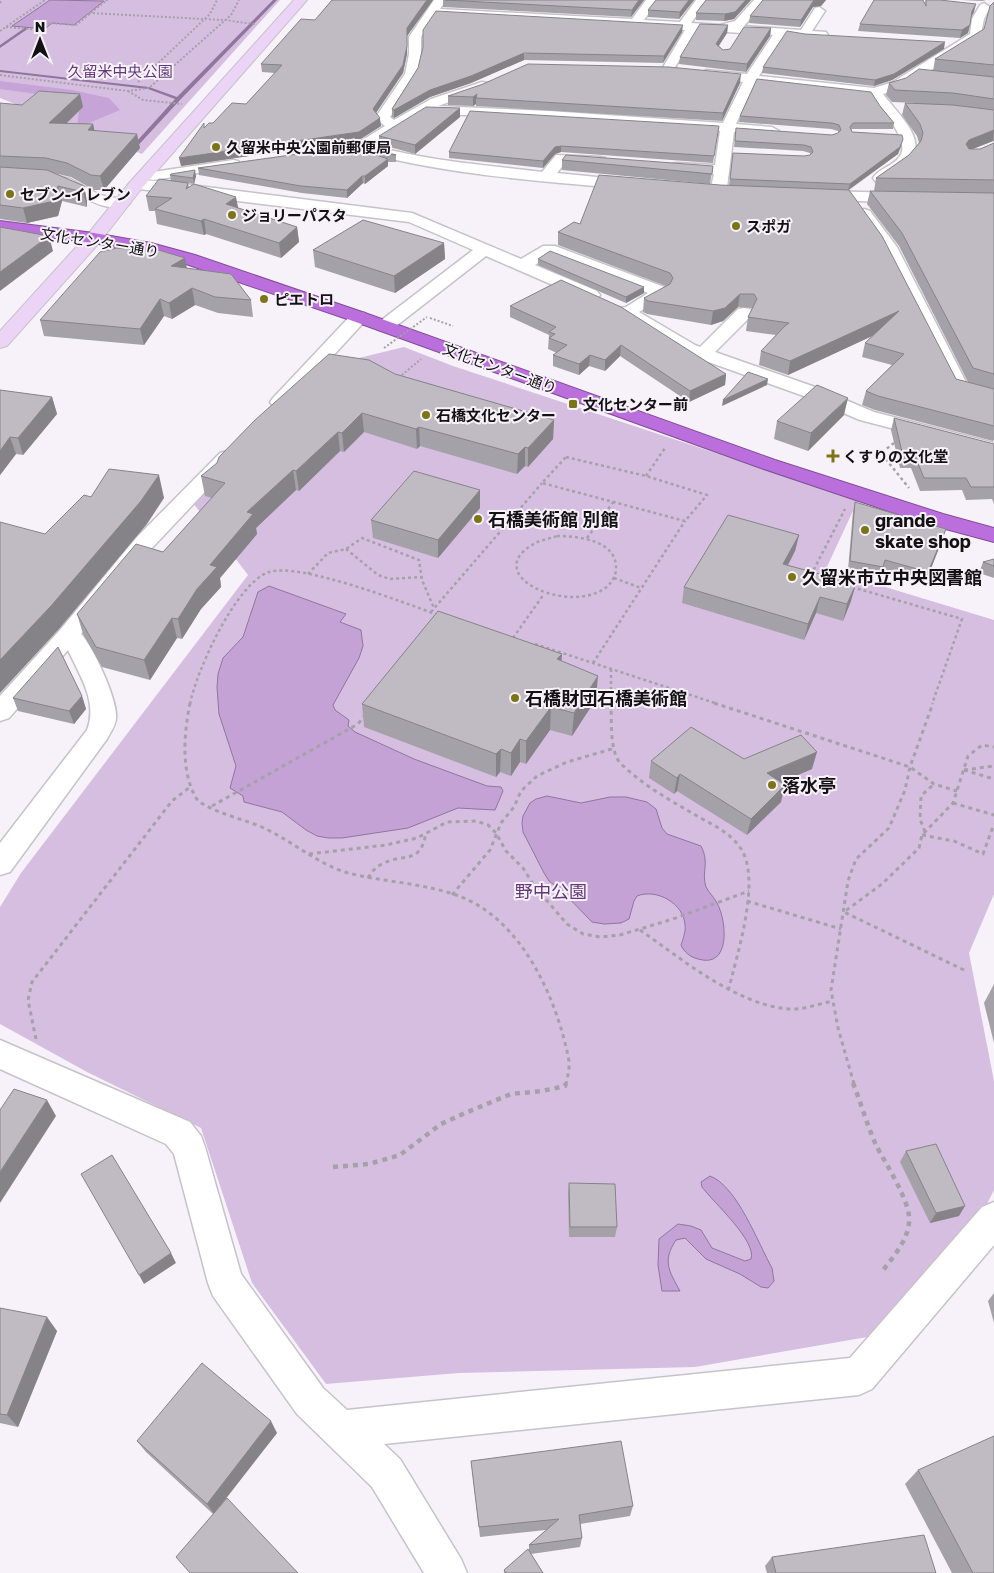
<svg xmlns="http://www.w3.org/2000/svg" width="994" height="1573" viewBox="0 0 994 1573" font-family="'Golos Text','Noto Sans JP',sans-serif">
<rect width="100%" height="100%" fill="#f7f2fa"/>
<g fill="#d6bee1">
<polygon points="0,0 280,0 142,154 0,98"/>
<polygon points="404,347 453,366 858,500 826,569 994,620 994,894 969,953 994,1081 994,1190 925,1327 695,1367 459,1373 326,1384 252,1283 201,1128 87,1072 0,1024 0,907 21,873 248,575 193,503 326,366"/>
</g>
<polygon fill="#c7a4d8" points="0,81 72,90 109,98 120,110 77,128 80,100 0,89"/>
<g fill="#c5a2d6" stroke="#90769c">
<polygon points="50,0 104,1 74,25 52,23 45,29 12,26"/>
<polygon points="269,586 346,614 340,622 361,630 363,646 359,658 333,705 335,710 349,720 348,726 355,732 414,759 487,786 501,787 503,791 495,810 458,808 408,828 342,838 328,838 317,836 306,830 282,812 244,802 243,796 230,788 236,766 219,714 217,687 218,674 223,658 243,637 258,592"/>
<path d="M547 796 581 803 610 797H626L647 802 656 809 662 828 667 834 701 846C710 863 701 872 706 887 709 893 714 897 717 903 727 921 731 969 698 959 690 957 684 952 681 945 683 939 686 931 685 925 684 904 657 888 637 896L634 901 629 919 621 923 604 924 592 922 561 890 549 881 544 873 523 832 522 823 523 816 530 803 536 799Z"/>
<path d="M710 1176C737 1186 758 1243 772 1268L774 1281 768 1288 761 1287 740 1274 706 1259 685 1238 676 1240C662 1261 669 1271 680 1291H662L658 1265 659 1239 678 1224 691 1226 701 1230 712 1248 745 1261 751 1259C757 1241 713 1202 702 1187L701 1182Z"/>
</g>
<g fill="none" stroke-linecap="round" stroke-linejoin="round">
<g fill="#90769c" fill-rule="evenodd">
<polygon points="273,0 277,0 180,100 132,152 128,151 175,99 148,89 0,72 0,70 149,87 177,97"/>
<polygon points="26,27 29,28 0,48 0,45"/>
</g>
<defs>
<g id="street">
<path d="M434 0H446L440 9 632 19 646 0H658L644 20 680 22 696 0H708L691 23 720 25 735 21 754 0H766L744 26 801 30 815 8 819 7 825 11 812 31 826 32 828 35 826 38 784 36 759 76 874 88 893 82 970 34 972 19 980 5 984 3 990 7 984 19 980 39 903 88 883 94C902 119 936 146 899 172 891 177 885 184 875 181L873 178C879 168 894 166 900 156 911 140 880 108 871 96L755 83 736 124 772 127 779 131 772 135 734 132 727 187 724 190H714L711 187 714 174 677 171 672 170 670 167 672 164 677 163 715 165 720 131 549 119 424 113 374 146C429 161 486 165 542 172L556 155 600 157 605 158 607 161 605 164 565 163 557 173 636 181 639 184 636 187 631 189C539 181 445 175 356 150L354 147 356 144 385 126 375 118 405 74 409 54V37ZM435 16 685 30 662 69 668 73 674 69 697 30 773 35 747 74 706 70 700 74 706 78 743 82 723 123 549 111 438 106 487 89 489 86 487 83 482 82 431 99 394 120 390 117 417 74 421 54V37Z"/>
<polygon points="233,160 238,161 240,164 238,167 153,180 148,179 146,176 148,173 153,172"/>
<path d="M0 171 49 174 70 179 100 195 127 200 130 203 127 206C101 213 81 193 58 185 41 179 19 181 0 179Z"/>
<polygon points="136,180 159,181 412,213 521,259 543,246 555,246 667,288 670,292 667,296 639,312 695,345 700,347 738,309 744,308 750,309 753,313 750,317 715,352 815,387 874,412 994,443 994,455 860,420 801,395 683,353 620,316 617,312 620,308 626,307 648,293 550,255 535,265 597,291 600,295 597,299 591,300 585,299 486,256 391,330 385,331 379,330 376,326 379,322 473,250 409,222 131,188 128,185 131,182"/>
<polygon points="820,191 903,193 908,195 911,198 908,201 903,203 815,199 812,196 815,193"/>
<polygon points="864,209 870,211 897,247 967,384 994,391 994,403 953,392 881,248 856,214 858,211"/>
<polygon points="359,312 365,313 368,317 365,321 287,406 280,408 273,406 270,402 273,398 353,313"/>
<path d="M227 451 234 453 237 457 234 461 152 548 81 634C93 646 118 701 116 718 116 725 110 733 107 739L10 872 0 875V843L87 730C98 702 80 676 68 650L9 718 0 721V696L60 630 136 538 220 453Z"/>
<polygon points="0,1040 190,1122 201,1136 205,1147 241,1274 323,1388 347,1410 850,1358 982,1207 994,1202 994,1245 872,1389 859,1395 384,1444 400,1459 461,1559 467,1573 424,1573 372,1487 297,1414 213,1296 208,1283 174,1154 166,1144 0,1069"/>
</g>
<polygon id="secondary" points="294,0 307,0 142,188 100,242 7,346 0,348 0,331 88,234 130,182"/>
<polygon id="highway" points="0,221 94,233 151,243 195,255 365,313 775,460 943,514 994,528 994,542 927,524 761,468 353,321 183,263 149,253 94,243 0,231"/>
</defs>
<use href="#street" stroke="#c7c2ca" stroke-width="3"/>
<use href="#secondary" stroke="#c7c2ca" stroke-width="2"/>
<use href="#highway" stroke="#804e97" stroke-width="2"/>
<g stroke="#a5a1a8" stroke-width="2" stroke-dasharray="2 2" stroke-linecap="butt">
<polyline points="0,3 2,0"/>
<polyline points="89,13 224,20 255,24"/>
<polyline points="6,27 40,30 49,23 76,25 107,0 103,0"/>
<polyline points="0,31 45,0"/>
<polyline points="0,75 128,91 149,88 231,15 239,0"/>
<polyline points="138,82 210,14 217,0"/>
<polyline points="128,91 143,100 182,104"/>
<polyline points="430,318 453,326"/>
<polyline points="401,379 402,375 421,359"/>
</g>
<g stroke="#a5a1a8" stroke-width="2.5" stroke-dasharray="3 3" stroke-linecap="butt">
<polyline points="894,443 881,453 909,488"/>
<polygon points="566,457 646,476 707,495 685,521 542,483"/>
<polyline points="646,476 665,448"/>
<path d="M557 536C578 536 618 540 616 570 615 578 610 585 604 589 565 614 482 575 532 545 539 540 549 539 557 536Z"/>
<polyline points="587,538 614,501"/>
<polyline points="346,549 378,575 390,579 421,577"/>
<polyline points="308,574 328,553 346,549 362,538 419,560 422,580 434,608"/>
<polyline points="811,575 845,509"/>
<polyline points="614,578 641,588"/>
<polyline points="852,587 962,619 932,704"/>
<polyline points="431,612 542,483"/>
<polyline points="513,638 544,594"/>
<polyline points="535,644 718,704"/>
<polyline points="593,663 685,521"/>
<polyline points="611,669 611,704"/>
<path d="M190 704C196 672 236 583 269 572 299 562 405 603 438 615"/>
</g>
<g stroke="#a5a1a8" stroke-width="3" stroke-dasharray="4 4" stroke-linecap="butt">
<path d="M190 703C184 733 180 774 198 801 219 815 246 819 268 830 296 844 318 864 348 873 384 882 422 883 456 895 521 917 557 998 569 1061V1070L566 1084"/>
<path d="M611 703C612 721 609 748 620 763 646 788 675 803 706 821 718 827 731 835 739 846 763 876 737 954 729 988"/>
<polyline points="714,703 910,767 934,784 957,791"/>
<polyline points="964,770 994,779"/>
<polyline points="964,770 994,766"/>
<polyline points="953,803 994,815"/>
<polyline points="212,806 358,724 365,715"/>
<polyline points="925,832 920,819 921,796 934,784"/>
<polyline points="922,835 954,841 983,854 994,824"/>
<polyline points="309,854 386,845 417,838 447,822 476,821 488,825 496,833 506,851 523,868 535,887 567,924 583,934 600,937 620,935 673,919 749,891"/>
<path d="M368 878C372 872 375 867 382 864 404 852 420 866 426 833"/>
<polyline points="452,895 490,850 501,823 514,807 521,791 537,776 567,762 615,748"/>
<polyline points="747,901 841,929"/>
<path d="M640 930C682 959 735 1004 788 1009 803 1010 818 1004 833 1001"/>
<polyline points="964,970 844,912 882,884 919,848 922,835 953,803 968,756 982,745 994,747"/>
<polyline points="36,1039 28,1000 32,982 172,801 190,787"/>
<polyline points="854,1084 838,1028 831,990 848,881 856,859 889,828 905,790 910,767 933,703"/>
</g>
<g stroke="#a5a1a8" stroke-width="4.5" stroke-dasharray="5 5" stroke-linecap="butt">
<path d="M853 1083C861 1103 867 1125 876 1145 885 1163 912 1203 909 1223 907 1242 892 1258 881 1273"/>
<polyline points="333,1167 369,1164 400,1155 441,1124 465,1113 511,1094 542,1091 565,1086 566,1083"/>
</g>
<use href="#street" fill="#fff" fill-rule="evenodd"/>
<use href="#secondary" fill="#ebd4f5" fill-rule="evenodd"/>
<use href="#highway" fill="#bb6fdd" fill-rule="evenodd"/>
<polyline stroke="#a5a1a8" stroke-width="2" stroke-dasharray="2 2" stroke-linecap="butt" points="384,348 427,317"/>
</g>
<g fill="#a5a1a8">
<polygon points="332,0 433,0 407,36 407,54 403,73 376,113 381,126 359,140 181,166 204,128 246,104 275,73 262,72 261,64 315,20"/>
<polygon points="443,0 644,0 631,17 443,7"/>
<polygon points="656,0 694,0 679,19 648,17 648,10"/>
<polygon points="706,0 751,0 734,19 724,21 696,20 696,13"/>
<polygon points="763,0 826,0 821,6 813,7 800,27 749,23 750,16"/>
<polygon points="926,0 974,12 971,17 968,33 960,38 858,31 860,24 925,5"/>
<polygon points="961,0 986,0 982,1"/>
<polygon points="994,2 994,142 993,141 973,149 980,149 994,143 994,440 993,441 875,410 862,405 866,391 892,365 862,357 865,343 872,336 788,375 759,365 761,351 776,335 746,331 748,317 752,309 752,308 738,307 723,321 711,325 647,314 643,312 644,298 666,286 558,245 558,232 580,224 720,185 729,185 733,153 804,156 810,155 810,153 803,151 734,147 736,128 832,135 838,133 838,131 831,129 739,122 740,116 880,106 894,123 893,129 852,129 851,130 852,132 902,145 898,154 849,190 956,379 968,382 899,246 867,204 870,191 874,191 876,178 909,155 919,143 917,136 902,115 905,103 917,103 892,102 886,95 889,83 933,71 935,59 984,29"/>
<polygon points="728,25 727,33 719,46 723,50 730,49 771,28 770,36 746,72 679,64 680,57"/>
<polygon points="682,32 663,63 524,60 471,83 430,97 394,118 392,117 392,109 418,68"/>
<polygon points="805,34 944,49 892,80 874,86 762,73 763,67"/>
<polygon points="740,83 722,121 476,106 476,104 473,106 448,105 448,96"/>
<polygon points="80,94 83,107 67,123 93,124 94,131 140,148 104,190 94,190 71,177 53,173 84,186 87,201 87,207 62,201 58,216 27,223 0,219 0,103 22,105"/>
<polygon points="460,108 460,117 415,154 379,144 379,136"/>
<polygon points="719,126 713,163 561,152 555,154 543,168 449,158 449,152"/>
<polygon points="362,145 396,155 396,162 388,162 388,166 365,184 363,183 347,198 302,193 199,175 198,168"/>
<polygon points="562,160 713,166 710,184 562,170"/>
<polygon points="170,175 196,176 194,184 188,183 189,187 238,208 297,227 299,242 281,258 206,234 204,235 157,224 155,211 149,211 146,196 171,181"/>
<polygon points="444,243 445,259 395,293 315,267 313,250"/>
<polygon points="538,259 644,293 626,303 538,265"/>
<polygon points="187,268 251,300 253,317 218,313 195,305 172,319 164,316 144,345 44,336 40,320"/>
<polygon points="510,306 726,374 725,385 689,402 620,356 605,371 589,366 579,375 553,366 553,355 557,353 548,349 549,335 510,317"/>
<polygon points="395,374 554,420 553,439 528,467 525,466 517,474 420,446 417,449 364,432 344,452 340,451 299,491 296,490 256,528 257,534 220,578 221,587 201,609 182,639 177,638 150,680 102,667 83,634 77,614 163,552 212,498 205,496 201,476"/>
<polygon points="0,390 52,397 57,414 23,455 16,454 0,475"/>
<polygon points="844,415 808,451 774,439 777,421"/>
<polygon points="894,418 994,444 994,504 992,499 966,500 962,490 920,491 911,468 900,468 891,430"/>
<polygon points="480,490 480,508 438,558 373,538 371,520"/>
<polygon points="855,502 943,538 926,581 883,569 880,576 848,570 853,511"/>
<polygon points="799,535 795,551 788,565 851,601 843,621 816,613 804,640 682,603 684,587"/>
<polygon points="994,559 994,578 979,573 983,562"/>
<polygon points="562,654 561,661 596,699 572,736 550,730 526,764 520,762 511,776 500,772 496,777 364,727 362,704"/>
<polygon points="82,696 86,709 74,724 18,711 13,698"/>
<polygon points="744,759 812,769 781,782 781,802 747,835 677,791 674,794 649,778 651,761"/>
<polygon points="994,984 994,1043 984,1003"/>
<polygon points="906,1151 959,1216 930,1223 900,1162"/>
<polygon points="569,1183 617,1227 615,1237 569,1237 568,1193"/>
<polygon points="994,1293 994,1323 988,1301"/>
<polygon points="0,1308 57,1331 18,1427 0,1423"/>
<polygon points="277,1433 213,1514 146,1452 137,1441"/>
<polygon points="471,1461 633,1506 630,1516 580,1524 582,1538 580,1547 531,1554 543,1573 504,1573 504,1570 529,1550 529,1545 546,1530 480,1537"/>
<polygon points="918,1470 994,1573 952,1573 905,1484"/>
<polygon points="772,1557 936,1573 767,1573 765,1566"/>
</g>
<g fill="#868388">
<polygon points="427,0 433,0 407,36 407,54 403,73 373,117 373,109 407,28"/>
<polygon points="639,0 644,0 631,17 632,10"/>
<polygon points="689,0 694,0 679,19 680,12"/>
<polygon points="746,0 751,0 734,19 724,21 725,14"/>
<polygon points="814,0 826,0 821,6 813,7 800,27 801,20"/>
<polygon points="976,4 974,12 970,19 972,11"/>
<polygon points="683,25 682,32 663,63 664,56"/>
<polygon points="728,25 727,33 715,51 716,44"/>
<polygon points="970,25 968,33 960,38 962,30"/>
<polygon points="771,28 770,36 746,72 747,64"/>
<polygon points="945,42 944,49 892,80 874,86 875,80"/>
<polygon points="524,53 524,60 471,83 430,97 394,118 394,110 430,90"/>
<polygon points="741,74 740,83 722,121 723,113"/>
<polygon points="80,94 83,107 52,137 49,123"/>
<polygon points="477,94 476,98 476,104 473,106 473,97"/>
<polygon points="460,108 460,117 415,154 415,145"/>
<polygon points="380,118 381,126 359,140 181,166 179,158"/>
<polygon points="93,124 96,138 88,130"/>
<polygon points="994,130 993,141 965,152 966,144 969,140"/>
<polygon points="137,134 140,148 104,190 100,176"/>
<polygon points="903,139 898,154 848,190 850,184"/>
<polygon points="561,146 561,152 555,154 543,168 543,161 555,147"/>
<polygon points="388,159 388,166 365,184 365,176"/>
<polygon points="195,170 196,176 194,184 193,178"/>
<polygon points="362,176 363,183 347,198 347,190"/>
<polygon points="58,186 62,201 58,216 27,223 23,208"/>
<polygon points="84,186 87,201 87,207 83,192"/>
<polygon points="236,197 239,212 226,204"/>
<polygon points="204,219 206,234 204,235 201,221"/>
<polygon points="297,227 299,242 281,258 279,243"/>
<polygon points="49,236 53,251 0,291 0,272"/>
<polygon points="444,243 445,259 395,293 394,276"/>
<polygon points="185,258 188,274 171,266"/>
<polygon points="644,287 644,293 626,303 626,297"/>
<polygon points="192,288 195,305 172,319 169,303"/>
<polygon points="740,294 738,307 723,321 711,325 713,311"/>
<polygon points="160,299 164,316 144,345 140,329"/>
<polygon points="899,311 896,325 788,375 790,361"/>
<polygon points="621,345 620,356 605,371 605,360"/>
<polygon points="590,355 589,366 579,375 579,364"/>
<polygon points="726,374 725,385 689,402 690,391"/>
<polygon points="768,379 767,385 722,406 723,400"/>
<polygon points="52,397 57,414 23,455 18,438"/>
<polygon points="848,398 844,415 808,451 811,433"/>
<polygon points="362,413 364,432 344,452 342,433"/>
<polygon points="554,420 553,439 528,467 528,448"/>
<polygon points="419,427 420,446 417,449 416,429"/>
<polygon points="338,432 340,451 299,491 296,471"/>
<polygon points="10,437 16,454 0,475 0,451"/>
<polygon points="525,447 525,466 517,474 518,454"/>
<polygon points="293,470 296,490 256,528 257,534 220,578 221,587 201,609 182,639 178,619 210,565 247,512"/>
<polygon points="159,475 164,498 147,524 59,629 0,693 0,660"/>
<polygon points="480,490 480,508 438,558 438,540"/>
<polygon points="946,529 943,538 926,581 928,572"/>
<polygon points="799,535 795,551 780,580 783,564"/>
<polygon points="856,584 851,601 843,621 847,604"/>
<polygon points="820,597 816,613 804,640 808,624"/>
<polygon points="172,618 177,638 150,680 144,660"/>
<polygon points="562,654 560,677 557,659"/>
<polygon points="598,676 596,699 572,736 574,713"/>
<polygon points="82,696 86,709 74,724 69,711"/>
<polygon points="551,707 550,730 526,764 526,741"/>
<polygon points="520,739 520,762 511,776 511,753"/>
<polygon points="501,749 500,772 496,777 496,754"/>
<polygon points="817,752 812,769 763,790 767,773"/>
<polygon points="680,774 677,791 674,794 677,778"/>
<polygon points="785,785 781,802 747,835 751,819"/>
<polygon points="47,1100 56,1116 0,1203 0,1172"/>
<polygon points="965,1206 959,1216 930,1223 936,1213"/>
<polygon points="171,1253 176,1263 144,1284 139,1275"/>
<polygon points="47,1317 57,1331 18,1427 7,1415"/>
<polygon points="271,1421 277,1433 214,1514 207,1504"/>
</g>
<g fill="#c0bbc3" stroke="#868388">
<polygon points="332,0 427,0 407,28 407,46 403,65 373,109 380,118 359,132 179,158 204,123 204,128 209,123 213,123 232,103 246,104 282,65 261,64 301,19 315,20"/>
<polygon points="445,0 639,0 632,10"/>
<polygon points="656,0 689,0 680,12 648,10"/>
<polygon points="706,0 746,0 735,12 725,14 696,13"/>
<polygon points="763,0 814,0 801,20 750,16"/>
<polygon points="874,0 923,0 926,6 926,0 940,0 976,4 972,11 970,25 962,30 860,24"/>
<polygon points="994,2 994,65 935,59 984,29 990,6"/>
<polygon points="436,11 683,25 664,56 524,53 471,76 430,90 394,110 392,109 418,68 423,47 423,30"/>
<polygon points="700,24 728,25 716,44 723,50 730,49 744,27 771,28 747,64 680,57"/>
<polygon points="787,31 805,34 945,42 894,74 875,80 763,67"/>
<polygon points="528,64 669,67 741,74 723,113 476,98 477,94 473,97 448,96 483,84"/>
<polygon points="919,69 994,77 994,99 953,93 895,90 889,83 906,78"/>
<polygon points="757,79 871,92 880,106 894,123 853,123 850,127 852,132 902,135 903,139 900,147 850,184 730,179 733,153 804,156 810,155 813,152 811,147 804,145 735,141 736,128 832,135 838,133 841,130 839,125 832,123 740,116"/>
<polygon points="39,91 80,94 49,123 93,124 88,130 137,134 100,176 91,175 67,163 46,158 0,156 0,103 22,105"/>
<polygon points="905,103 953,105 994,110 994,130 969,140 966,144 969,149 980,149 994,143 994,180 876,178 909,155 921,141 923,133 920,124"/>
<polygon points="426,107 460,108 415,145 379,136"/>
<polygon points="470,111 719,126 714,156 561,146 555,147 543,161 449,152"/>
<polygon points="362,145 396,155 373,154 388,159 365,176 362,176 347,190 301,186 198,168"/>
<polygon points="566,155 713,166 712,174 562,160"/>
<polygon points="0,167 47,170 84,186 83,192 58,186 54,201 23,208 0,205"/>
<polygon points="195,170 193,178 170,175 171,174"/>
<polygon points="599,175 720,185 849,190 882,236 956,379 994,389 994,426 878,396 866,391 904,354 865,343 899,311 790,361 761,351 785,326 789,323 748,317 757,299 754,294 740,294 725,308 713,311 648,301 644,298 670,284 673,278 670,273 558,232 574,222 580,224"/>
<polygon points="159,179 188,183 186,189 194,184 236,197 226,204 297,227 279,243 204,219 201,221 155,209 172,198 146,196"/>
<polygon points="870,191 994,193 994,374 973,368 902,233"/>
<polygon points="363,220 444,243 394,276 313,250"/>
<polygon points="0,227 49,236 0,272"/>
<polygon points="117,248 152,251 155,249 185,258 171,266 231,274 251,300 215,297 192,288 169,303 160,299 140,329 40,320 100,252"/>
<polygon points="550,251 644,287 626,297 538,259"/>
<polygon points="561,280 621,307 726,374 690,391 621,345 605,360 590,355 579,364 553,355 567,345 549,338 555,334 549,332 556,327 510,306"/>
<polygon points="329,354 369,360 395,374 554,420 528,448 525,447 518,454 419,427 416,429 362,413 342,433 338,432 296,471 293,470 247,512 253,514 210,565 217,567 197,589 178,619 172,618 144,660 96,647 77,614 136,544 163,552 225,483 201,476 217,463 219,457 255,420"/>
<polygon points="748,372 768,379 723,400"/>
<polygon points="817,385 848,398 811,433 777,421"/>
<polygon points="0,390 52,397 18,438 10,437 0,451"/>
<polygon points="894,418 994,444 994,487 971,487 966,478 924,478 915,456 903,456"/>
<polygon points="109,469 159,475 141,501 51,606 0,660 0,522 45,534 84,495 91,497"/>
<polygon points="414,471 480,490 438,540 371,520"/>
<polygon points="855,502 946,529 928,572 885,560 883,567 850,561"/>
<polygon points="728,515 799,535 783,564 856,584 847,604 820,597 808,624 684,587"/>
<polygon points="994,559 994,566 983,562"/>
<polygon points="438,611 562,654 557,659 598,676 574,713 551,707 526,741 520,739 511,753 501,749 496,754 362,704"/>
<polygon points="58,647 82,696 69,711 13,698"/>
<polygon points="691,727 744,759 801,735 817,752 767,773 785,785 751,819 680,774 677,778 651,761"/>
<polygon points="14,1089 47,1100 0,1172 0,1110"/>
<polygon points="936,1144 965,1206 936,1213 906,1151"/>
<polygon points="112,1155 171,1253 139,1275 81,1174"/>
<polygon points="569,1183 615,1184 617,1227 570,1227"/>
<polygon points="0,1308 47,1317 7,1415 0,1414"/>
<polygon points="202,1363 271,1421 207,1504 137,1441"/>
<polygon points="994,1436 994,1573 973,1573 918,1470"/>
<polygon points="621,1441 633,1506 579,1515 582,1538 529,1545 559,1519 479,1527 471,1461"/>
<polygon points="227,1498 298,1573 190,1573 176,1557"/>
<polygon points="924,1535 936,1573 776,1573 772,1557"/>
<polygon points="528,1549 543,1573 506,1573 504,1570"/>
</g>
<g fill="#7c7518" stroke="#f7f2fa" stroke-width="2">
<circle cx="216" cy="147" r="5"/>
<circle cx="10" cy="194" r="5"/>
<circle cx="232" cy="215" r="5"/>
<circle cx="736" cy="226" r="5"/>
<circle cx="264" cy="299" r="5"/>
<rect x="568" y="399" width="10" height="10" rx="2.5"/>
<circle cx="426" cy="415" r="5"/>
<path d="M830.5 448.5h5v5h5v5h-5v5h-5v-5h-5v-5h5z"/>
<circle cx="478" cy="519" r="5"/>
<circle cx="865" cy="530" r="5"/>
<circle cx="792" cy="577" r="5"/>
<circle cx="515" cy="698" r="5"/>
<circle cx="772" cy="785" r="5"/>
</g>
<g text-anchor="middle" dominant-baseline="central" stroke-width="4" stroke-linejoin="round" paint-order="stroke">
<g font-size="15" fill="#643878" stroke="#f7f2fa">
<text x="120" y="71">久留米中央公園</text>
</g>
<g font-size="15" font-weight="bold" fill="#131114" stroke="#f7f2fa" text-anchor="start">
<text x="226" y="147">久留米中央公園前郵便局</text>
<text x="20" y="194">セブン-イレブン</text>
<text x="242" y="215">ジョリーパスタ</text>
<text x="746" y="226">スポガ</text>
<text x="274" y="299">ピエトロ</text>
<text x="583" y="404">文化センター前</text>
<text x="436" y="415">石橋文化センター</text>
<text x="843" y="456">くすりの文化堂</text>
</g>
<g font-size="15" fill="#131114" stroke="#f7f2fa">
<text transform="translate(100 242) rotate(9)">文化センター通り</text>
<text transform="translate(500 368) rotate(20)">文化センター通り</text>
</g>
<g font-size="18" font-weight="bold" fill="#131114" stroke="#f7f2fa" text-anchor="start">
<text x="488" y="519">石橋美術館 別館</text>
<text x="875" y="520">grande<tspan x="875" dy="21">skate shop</tspan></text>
<text x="802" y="577">久留米市立中央図書館</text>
<text x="525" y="698">石橋財団石橋美術館</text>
<text x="782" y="785">落水亭</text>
</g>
<g font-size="18" fill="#643878" stroke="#f7f2fa">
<text x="551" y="891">野中公園</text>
</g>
</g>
<g transform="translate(40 40)" stroke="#f7f2fa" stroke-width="4" paint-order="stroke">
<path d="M0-4L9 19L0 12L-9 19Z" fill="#131114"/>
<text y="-8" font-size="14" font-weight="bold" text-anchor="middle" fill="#131114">N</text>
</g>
</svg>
